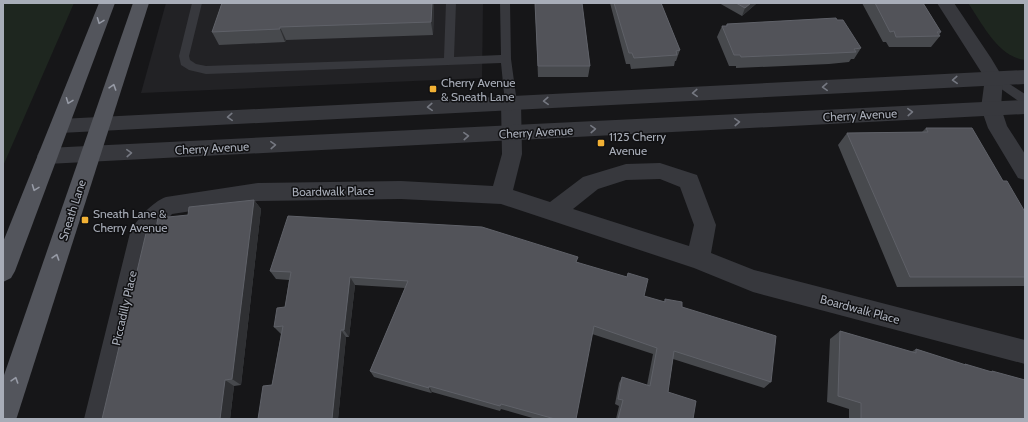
<svg xmlns="http://www.w3.org/2000/svg" width="1028" height="422" viewBox="0 0 1028 422" font-family="Cabin,sans-serif">
<rect width="100%" height="100%" fill="#161618"/>
<polygon fill="#222225" points="166,3 483,3 482,78 141,93"/>
<g fill="#1e261f">
<polygon points="3,3 74,3 3,166"/>
<path d="M968 3H1025V60C998 57 982 23 968 3Z"/>
</g>
<g fill="none" stroke-linecap="round" stroke-linejoin="round">
<g fill="#37383d" fill-rule="evenodd">
<polygon points="192,3 202,3 189,56 190,60 196,64 206,66 444,58 446,3 456,3 454,57 501,55 500,3 510,3 511,59 517,103 515,106 511,107 507,106 505,103 501,63 206,74 189,70 181,65 179,56"/>
<polygon points="994,74 1025,94 1025,104 1021,103 990,81 989,78 990,75"/>
</g>
<g fill="#37383d" fill-rule="evenodd">
<polygon points="937,3 954,3 991,58 1003,78 1001,108 1007,126 1025,154 1025,180 1018,178 988,128 981,108 985,78"/>
<path d="M511 96 518 98 521 103 522 154 513 190 550 202 583 177 626 164 660 163 697 175 716 225 711 253 754 270 1025 340V364L753 292 694 268 501 204 401 199 258 201 172 214 151 237 112 419H84L130 233C136 220 152 202 166 197L258 183 401 181 493 186 502 154 501 103 504 98ZM660 179 680 187 694 225 689 246 573 209 598 189 626 180Z"/>
</g>
<g fill="#37383d" fill-rule="evenodd">
<polygon points="1025,70 1025,84 60,133 53,131 50,126 53,121 60,119"/>
<polygon points="1025,100 1025,114 47,164 40,162 37,156 40,150 47,148"/>
</g>
<g fill="#53555c" fill-rule="evenodd">
<polygon points="99,3 115,3 15,271 11,278 3,282 3,242"/>
<polygon points="133,3 149,3 17,417 16,419 3,419 3,378"/>
</g>
</g>
<g fill="#47494d">
<polygon points="222,3 434,3 433,35 286,40 285,42 219,45 212,32"/>
<polygon points="535,3 582,3 590,66 588,77 538,77"/>
<polygon points="610,3 661,3 680,50 676,61 675,61 674,66 631,69 630,64 626,64"/>
<polygon points="719,3 757,3 742,16"/>
<polygon points="862,3 923,3 941,32 939,35 940,36 931,47 889,47 886,42 883,42"/>
<polygon points="837,20 861,48 854,59 851,59 849,62 829,64 736,68 736,66 729,66 717,37 722,26 726,26 727,24"/>
<polygon points="926,128 1003,181 1025,212 1025,286 897,287 838,145 847,133 922,132"/>
<polygon points="254,200 261,209 241,385 234,386 230,419 102,419 156,228"/>
<polygon points="577,262 644,296 664,302 665,299 682,307 771,382 764,388 673,359 668,392 693,419 616,419 619,406 615,404 619,383 622,377 647,385 653,354 592,334 576,419 536,419 501,409 500,411 432,392 431,393 374,377 370,371 405,288 355,285 349,337 346,337 338,419 258,419 272,385 281,334 274,327 285,307 289,280 276,279 270,271"/>
<polygon points="840,331 911,352 916,349 964,365 965,364 989,372 992,371 1025,419 849,419 849,409 827,402 830,339"/>
</g>
<g fill="#2f3033">
<polygon points="432,3 434,3 433,35 431,22"/>
<polygon points="751,3 757,3 742,16 745,8"/>
<polygon points="280,27 286,40 285,42 280,29"/>
<polygon points="254,200 261,209 241,385 232,379"/>
<polygon points="350,277 355,285 349,337 344,330"/>
<polygon points="341,330 346,337 338,419 332,419"/>
<polygon points="225,380 234,386 230,419 220,419"/>
<polygon points="429,386 432,392 431,393 429,388"/>
</g>
<g fill="#525359" stroke="#5f6168">
<polygon points="222,3 432,3 431,22 280,27 280,29 212,32"/>
<polygon points="535,3 582,3 590,66 538,66"/>
<polygon points="614,3 661,3 680,50 676,51 677,55 634,58 632,53 629,53"/>
<polygon points="736,3 751,3 745,8"/>
<polygon points="875,3 923,3 941,32 937,32 940,36 896,37 894,31 890,32"/>
<polygon points="836,18 837,20 843,20 861,48 854,49 856,52 836,53 741,57 740,55 734,55 722,26 727,26 727,24"/>
<polygon points="926,128 972,128 1003,181 1007,181 1025,212 1025,277 910,277 847,133 928,132"/>
<polygon points="254,200 232,379 225,380 220,419 102,419 147,229 156,228 158,218 188,215 189,207"/>
<polygon points="288,216 482,227 578,257 576,262 627,277 628,273 648,279 644,296 665,302 665,299 682,302 682,307 776,336 771,382 674,351 668,392 696,401 693,419 618,419 623,400 618,399 622,377 650,386 657,348 594,326 576,419 555,419 501,404 500,406 429,386 429,388 370,371 408,281 350,277 344,330 341,330 332,419 258,419 263,386 272,385 283,326 274,327 277,308 285,307 291,272 270,271"/>
<polygon points="840,331 916,353 916,349 966,365 965,364 992,372 992,371 1025,380 1025,419 861,419 861,403 838,396"/>
</g>
<defs><path id="oneway-chevron" d="M-2-3.5L2.5 0L-2 3.5" fill="none" stroke-width="1.6" stroke-linecap="round" stroke-linejoin="round"/></defs>
<g stroke="#979ba6">
<use href="#oneway-chevron" transform="translate(100 21) rotate(111)"/>
<use href="#oneway-chevron" transform="translate(113 87) rotate(-72)"/>
<use href="#oneway-chevron" transform="translate(69 101) rotate(111)"/>
<use href="#oneway-chevron" transform="translate(35 188) rotate(111)"/>
<use href="#oneway-chevron" transform="translate(56 257) rotate(-72)"/>
<use href="#oneway-chevron" transform="translate(15 380) rotate(-72)"/>
</g>
<g stroke="#757881">
<use href="#oneway-chevron" transform="translate(955 80) rotate(177)"/>
<use href="#oneway-chevron" transform="translate(825 87) rotate(177)"/>
<use href="#oneway-chevron" transform="translate(695 93) rotate(177)"/>
<use href="#oneway-chevron" transform="translate(546 101) rotate(177)"/>
<use href="#oneway-chevron" transform="translate(430 107) rotate(177)"/>
<use href="#oneway-chevron" transform="translate(910 112) rotate(-3)"/>
<use href="#oneway-chevron" transform="translate(230 117) rotate(177)"/>
<use href="#oneway-chevron" transform="translate(737 122) rotate(-3)"/>
<use href="#oneway-chevron" transform="translate(593 129) rotate(-3)"/>
<use href="#oneway-chevron" transform="translate(466 136) rotate(-3)"/>
<use href="#oneway-chevron" transform="translate(273 145) rotate(-3)"/>
<use href="#oneway-chevron" transform="translate(129 153) rotate(-3)"/>
</g>
<g fill="#f2b134" stroke="#111113" stroke-width="1.5">
<rect x="429" y="85" width="8" height="8" rx="2"/>
<rect x="597" y="139" width="8" height="8" rx="2"/>
<rect x="81" y="216" width="8" height="8" rx="2"/>
</g>
<g text-anchor="middle" dominant-baseline="central" stroke-width="3" stroke-linejoin="round" paint-order="stroke">
<g font-size="12" fill="#a8adb8" stroke="#111113" text-anchor="start">
<text x="441" y="82">Cherry Avenue<tspan x="441" dy="14">&amp; Sneath Lane</tspan></text>
<text x="609" y="136">1125 Cherry<tspan x="609" dy="14">Avenue</tspan></text>
<text x="93" y="213">Sneath Lane &amp;<tspan x="93" dy="14">Cherry Avenue</tspan></text>
</g>
<g font-size="12" fill="#a8adb8" stroke="#111113">
<text transform="translate(860 115) rotate(-3)">Cherry Avenue</text>
<text transform="translate(536 132) rotate(-3)">Cherry Avenue</text>
<text transform="translate(212 148) rotate(-3)">Cherry Avenue</text>
<text transform="translate(333 191) rotate(-1)">Boardwalk Place</text>
<text transform="translate(72 210) rotate(-72)">Sneath Lane</text>
<text transform="translate(124 308) rotate(-77)">Piccadilly Place</text>
<text transform="translate(860 309) rotate(15)">Boardwalk Place</text>
</g>
</g>
<rect width="1028" height="422" fill="none" stroke="#a8adb8" stroke-width="8"/>
</svg>
